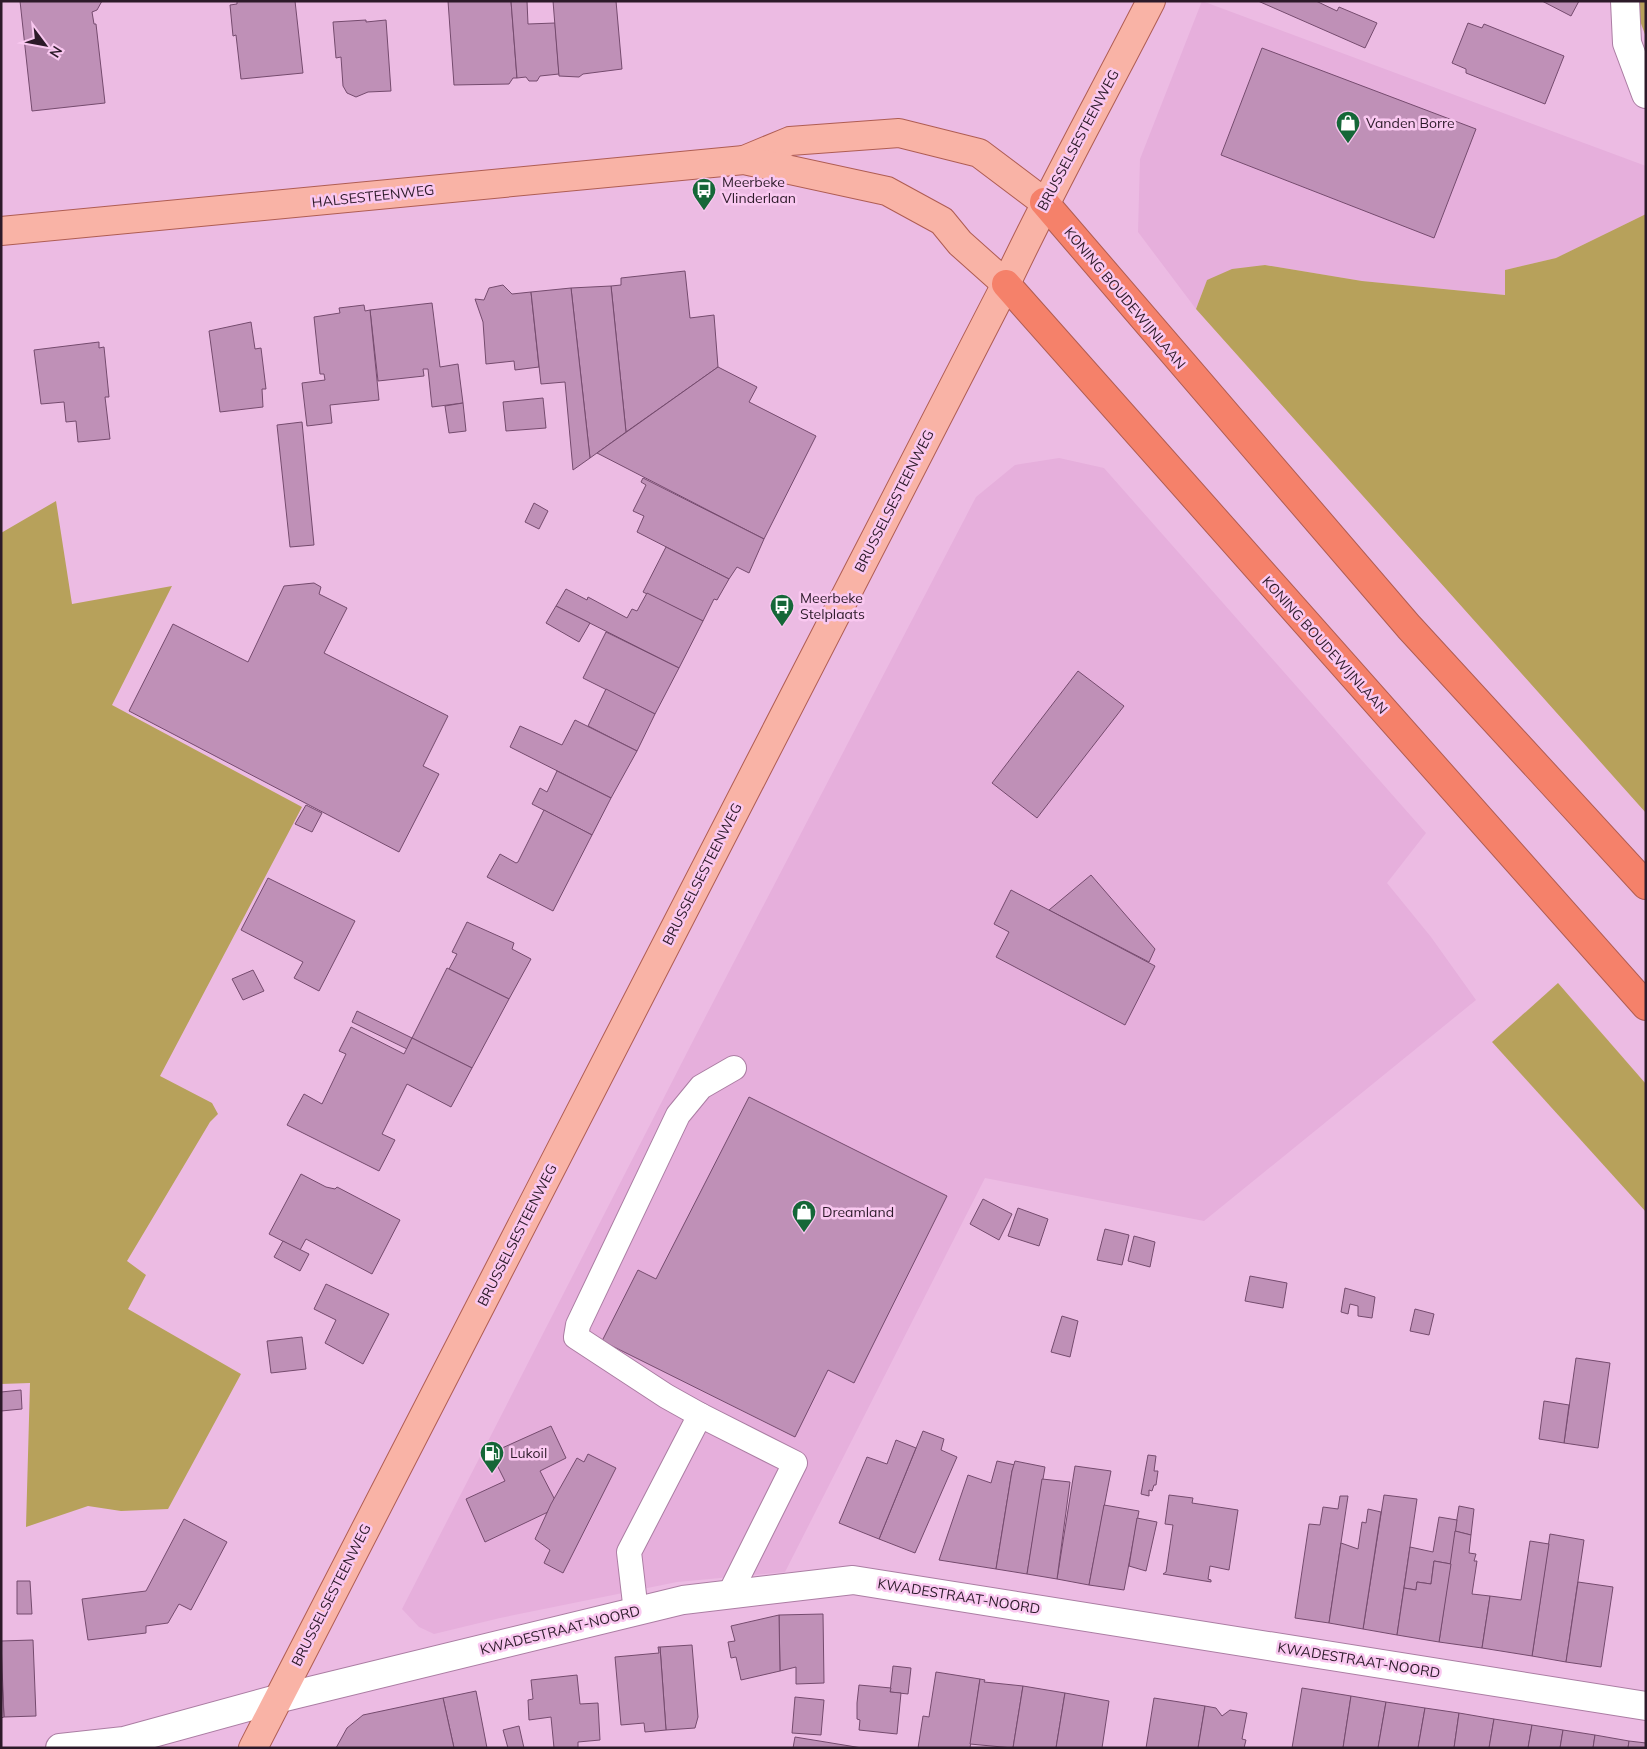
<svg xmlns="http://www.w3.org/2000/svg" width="1647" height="1749" viewBox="0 0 1647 1749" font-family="Mulish,sans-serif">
<rect width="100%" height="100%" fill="#ecbbe3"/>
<g fill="#e6afdc">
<polygon points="1202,1 1646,166 1646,214 1556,258 1505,270 1506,295 1362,281 1265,265 1207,280 1196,309 1138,232 1140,159"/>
<polygon points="1059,458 1104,468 1426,833 1387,883 1431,937 1476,1000 1204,1221 985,1178 785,1572 677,1582 500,1618 434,1634 419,1627 402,1609 696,1035 976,497 1015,465"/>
</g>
<g fill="#b7a15b">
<polygon points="1640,1 1646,1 1646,37 1640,21"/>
<polygon points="1646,214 1646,813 1196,309 1207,280 1232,269 1265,265 1362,281 1505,295 1505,270 1556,258"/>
<polygon points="56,501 72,604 172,586 112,705 302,807 160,1076 212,1103 218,1114 210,1122 127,1261 146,1275 128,1309 241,1374 168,1509 121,1511 88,1506 26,1527 30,1383 1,1384 1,533"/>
<polygon points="1558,983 1646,1084 1646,1212 1492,1042"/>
</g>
<g fill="#bf90b7" stroke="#754b6e">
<polygon points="20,1 102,1 97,10 92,12 94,24 96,24 105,103 32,111"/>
<polygon points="237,1 295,1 303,73 241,79 236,35 233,36 230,5 237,4"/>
<polygon points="448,1 511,1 517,78 513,78 509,84 454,85"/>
<polygon points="511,1 527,1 528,24 555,23 559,74 540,76 537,81 529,81 526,77 517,78"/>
<polygon points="553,1 616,1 622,69 583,74 579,77 559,76"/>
<polygon points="1258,1 1316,1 1337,11 1339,7 1377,23 1365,48"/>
<polygon points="1542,1 1579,1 1571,16"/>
<polygon points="366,20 366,22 386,20 391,91 368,92 356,97 347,93 343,86 341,57 336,58 333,22"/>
<polygon points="1468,23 1482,28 1484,24 1564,56 1545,104 1466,73 1466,69 1452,63"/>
<polygon points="1262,48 1476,129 1434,238 1221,155"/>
<polygon points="685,271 690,318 714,315 718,367 626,432 611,286 621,285 621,278"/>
<polygon points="503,285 512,294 531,292 539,367 515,370 514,361 486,364 483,322 475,299 484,300 489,288"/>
<polygon points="611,286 626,432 590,458 571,288"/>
<polygon points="571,288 590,458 573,470 565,382 541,384 531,292"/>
<polygon points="432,303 440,367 458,364 463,403 432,407 428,369 423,369 424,376 378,381 370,310"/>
<polygon points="364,305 365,311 370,310 379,400 330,405 332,423 307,426 302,383 325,380 324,374 320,374 314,317 340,313 339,308"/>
<polygon points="251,322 255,349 261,348 266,389 262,389 263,407 220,412 209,331"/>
<polygon points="99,342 99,348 104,347 109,397 105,397 110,439 78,442 76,421 66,422 64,402 41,404 34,350"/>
<polygon points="718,367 757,387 749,402 816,436 764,539 597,453"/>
<polygon points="543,398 546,428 506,431 503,402"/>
<polygon points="463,403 466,431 449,433 445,406"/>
<polygon points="302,422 314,545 290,547 277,425"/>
<polygon points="643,478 764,539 749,573 737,567 729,579 637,532 644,516 633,511 646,485 641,482"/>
<polygon points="534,503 548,511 539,529 525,522"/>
<polygon points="666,547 729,579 717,600 714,599 703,621 643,592"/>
<polygon points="314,583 321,587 319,594 347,608 324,653 448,716 423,766 439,774 399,852 129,711 173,624 248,662 284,586"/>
<polygon points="566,589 587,600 588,597 627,618 632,609 637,611 647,593 703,621 679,668 556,606"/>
<polygon points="556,606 590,623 579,642 546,623"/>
<polygon points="606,632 679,668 655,714 583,678"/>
<polygon points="1078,671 1124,706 1037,818 992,783"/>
<polygon points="606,689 655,714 637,751 588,726"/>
<polygon points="575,720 637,751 611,798 510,747 520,726 562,745"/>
<polygon points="557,771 611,798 592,835 532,804 540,788 547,792"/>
<polygon points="306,805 322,813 312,832 295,824"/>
<polygon points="544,810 592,835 553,911 487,877 500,854 516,863 518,862"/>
<polygon points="1091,875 1155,949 1149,962 1049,910"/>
<polygon points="268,878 355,921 319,991 294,978 303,962 241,930"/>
<polygon points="1011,890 1155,966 1125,1025 996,957 1009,932 994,924"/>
<polygon points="467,922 514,943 512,949 531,959 509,999 449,969 457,954 452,952"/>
<polygon points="447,968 509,999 472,1068 412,1038"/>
<polygon points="253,970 264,991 243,1000 232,979"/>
<polygon points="357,1011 412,1038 407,1049 352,1022"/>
<polygon points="351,1027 404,1054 412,1038 472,1068 451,1107 407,1084 382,1134 395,1140 379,1171 287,1125 304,1094 322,1104 346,1054 339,1051"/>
<polygon points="749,1097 947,1196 854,1383 828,1370 795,1437 602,1341 638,1270 656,1279"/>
<polygon points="301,1174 326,1187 335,1189 337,1187 400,1220 372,1274 306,1239 300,1250 269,1234"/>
<polygon points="983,1199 1012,1214 999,1240 970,1224"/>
<polygon points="1018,1208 1048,1219 1039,1246 1008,1236"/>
<polygon points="1105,1229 1129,1235 1122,1265 1097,1260"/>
<polygon points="1134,1236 1155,1242 1150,1267 1128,1261"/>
<polygon points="283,1241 309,1254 300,1271 274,1257"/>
<polygon points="1250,1276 1287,1283 1283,1308 1245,1301"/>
<polygon points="326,1284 389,1314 363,1364 325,1343 336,1320 314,1309"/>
<polygon points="1345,1288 1375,1297 1372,1318 1358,1316 1358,1306 1350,1304 1348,1314 1341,1312"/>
<polygon points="1415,1309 1434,1314 1429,1335 1410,1331"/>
<polygon points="1062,1316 1078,1321 1070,1357 1051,1352"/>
<polygon points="302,1337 306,1369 271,1373 267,1341"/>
<polygon points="1576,1358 1610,1363 1598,1448 1564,1443"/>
<polygon points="21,1390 22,1409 1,1411 1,1392"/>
<polygon points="1544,1401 1569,1405 1564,1443 1539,1439"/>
<polygon points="551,1426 566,1458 540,1471 555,1500 548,1512 485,1542 466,1499 505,1481 491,1453"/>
<polygon points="923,1431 944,1439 941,1450 957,1457 915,1553 879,1539"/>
<polygon points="896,1440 916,1448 879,1539 839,1523 867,1457 887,1464"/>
<polygon points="588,1454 616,1468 563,1573 544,1563 550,1550 535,1539 551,1504 577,1458 584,1462"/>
<polygon points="1148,1455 1156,1456 1154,1471 1158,1471 1156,1485 1154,1485 1152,1491 1149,1490 1149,1496 1141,1494"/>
<polygon points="997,1461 1015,1465 1012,1471 996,1569 939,1560 968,1475 991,1483"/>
<polygon points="1015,1461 1045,1467 1027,1574 996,1569 1012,1471"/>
<polygon points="1075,1466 1111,1471 1089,1585 1057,1579"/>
<polygon points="1042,1479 1070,1482 1057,1579 1027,1574"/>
<polygon points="1169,1495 1193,1498 1192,1503 1238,1510 1229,1570 1210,1566 1208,1579 1211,1580 1211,1582 1163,1574 1166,1572 1173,1525 1165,1524"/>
<polygon points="1384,1495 1417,1499 1397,1635 1363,1629"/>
<polygon points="1340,1496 1348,1496 1329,1623 1295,1618 1309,1524 1320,1525 1323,1507 1338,1509"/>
<polygon points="1104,1505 1139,1511 1124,1590 1089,1585"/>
<polygon points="1459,1506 1474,1509 1471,1535 1455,1531"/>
<polygon points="1368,1509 1381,1512 1363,1629 1329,1623 1341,1543 1358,1549 1362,1522 1366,1523"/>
<polygon points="1439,1517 1457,1520 1451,1564 1434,1561 1431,1584 1417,1582 1416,1590 1404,1588 1410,1547 1433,1552"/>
<polygon points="1137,1518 1157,1522 1146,1571 1129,1566"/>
<polygon points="184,1519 227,1542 191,1610 179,1604 168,1623 146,1626 146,1633 88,1640 82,1599 146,1591"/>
<polygon points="1455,1531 1471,1535 1469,1553 1476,1554 1474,1561 1477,1561 1472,1594 1490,1596 1482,1648 1439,1642"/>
<polygon points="1550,1534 1584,1540 1566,1662 1532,1656"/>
<polygon points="1530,1541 1549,1544 1532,1656 1482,1648 1490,1596 1521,1600"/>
<polygon points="1434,1561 1451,1564 1439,1642 1397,1635 1404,1588 1416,1590 1417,1582 1431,1584"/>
<polygon points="17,1581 30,1581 32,1614 17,1614"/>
<polygon points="1578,1582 1613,1587 1601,1667 1566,1662"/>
<polygon points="823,1614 824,1683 796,1684 796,1667 780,1671 779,1615"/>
<polygon points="779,1615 780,1671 741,1680 736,1657 731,1658 728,1642 735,1641 731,1626"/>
<polygon points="33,1640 36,1716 4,1717 1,1641"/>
<polygon points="692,1645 698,1717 695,1728 666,1730 660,1647"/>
<polygon points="658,1647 660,1647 666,1730 645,1732 644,1723 621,1725 615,1657 659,1653"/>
<polygon points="1,1663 4,1717 1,1718"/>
<polygon points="893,1666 911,1668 908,1694 890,1692"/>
<polygon points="936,1672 980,1679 970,1748 918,1748 923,1716 929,1717"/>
<polygon points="577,1675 580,1704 598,1703 600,1740 578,1742 578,1748 554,1748 551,1717 529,1720 528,1700 533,1699 531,1680"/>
<polygon points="980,1679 985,1680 984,1682 1023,1686 1013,1748 970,1744"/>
<polygon points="859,1685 891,1688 890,1692 901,1693 897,1734 859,1730 860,1720 857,1719 857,1703"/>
<polygon points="1023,1686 1065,1693 1056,1748 1013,1748"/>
<polygon points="1302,1688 1351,1696 1343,1748 1292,1748"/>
<polygon points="476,1691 487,1748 454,1748 443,1698"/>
<polygon points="1065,1693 1109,1701 1102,1748 1056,1748"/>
<polygon points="1351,1696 1386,1702 1378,1748 1343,1748"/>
<polygon points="795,1697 824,1700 821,1735 792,1733"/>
<polygon points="443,1698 454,1748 336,1748 347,1728 363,1715"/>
<polygon points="1154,1698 1205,1706 1198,1748 1146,1748"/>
<polygon points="1386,1702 1425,1708 1418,1748 1378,1748"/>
<polygon points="1205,1706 1216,1708 1222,1716 1230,1710 1247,1713 1242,1739 1246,1740 1244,1748 1198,1748"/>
<polygon points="1425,1708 1459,1713 1454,1748 1418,1748"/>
<polygon points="1459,1713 1494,1719 1489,1748 1454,1748"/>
<polygon points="1494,1719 1532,1725 1528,1748 1489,1748"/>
<polygon points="1532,1725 1563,1730 1560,1748 1528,1748"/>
<polygon points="519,1726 524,1748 508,1748 503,1730"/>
<polygon points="1563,1730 1595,1735 1593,1748 1560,1748"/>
<polygon points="1595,1735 1629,1741 1628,1748 1593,1748"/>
<polygon points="795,1737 862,1748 793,1748"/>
<polygon points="1629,1741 1646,1743 1646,1748 1628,1748"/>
</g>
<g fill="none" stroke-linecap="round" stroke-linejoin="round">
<defs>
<g id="lane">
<polyline points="700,1415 795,1463 729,1595"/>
<polyline points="636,1612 629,1552 700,1415 666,1396 576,1337 578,1325 678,1115 701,1087 734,1068"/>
</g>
<g id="street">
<polyline points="1625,1 1627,43 1646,94"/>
<polyline points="60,1748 124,1741 277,1699 683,1600 853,1580 1646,1706"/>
</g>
<g id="primary">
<polyline points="744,160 790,141 899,133 979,153 1044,202"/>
<polyline points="1,231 744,160 887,191 942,221 960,243 1006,284"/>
<path d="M253 1748 1006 284C1051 188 1103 95 1151 1"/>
</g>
<g id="highway">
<polyline points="1044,202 1409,627 1646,885"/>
<polyline points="1006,284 1646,1006"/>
</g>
</defs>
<use href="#lane" stroke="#ab7da3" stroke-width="26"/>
<use href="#street" stroke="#ab7da3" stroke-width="30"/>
<use href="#primary" stroke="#af5d53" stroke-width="30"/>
<use href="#highway" stroke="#af5d53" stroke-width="30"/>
<use href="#lane" stroke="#fff" stroke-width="24"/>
<use href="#street" stroke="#fff" stroke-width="28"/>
<use href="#primary" stroke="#f9b3a6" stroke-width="28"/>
<use href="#highway" stroke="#f5816a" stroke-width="28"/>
</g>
<defs>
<symbol id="shop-pin" viewBox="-11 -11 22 30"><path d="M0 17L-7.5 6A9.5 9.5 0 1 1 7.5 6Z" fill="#156738" stroke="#f9c8f0"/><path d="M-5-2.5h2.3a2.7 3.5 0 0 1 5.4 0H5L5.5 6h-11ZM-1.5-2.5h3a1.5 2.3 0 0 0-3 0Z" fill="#fff"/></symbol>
<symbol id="bus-pin" viewBox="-11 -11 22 30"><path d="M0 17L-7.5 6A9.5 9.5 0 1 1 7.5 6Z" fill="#156738" stroke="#f9c8f0"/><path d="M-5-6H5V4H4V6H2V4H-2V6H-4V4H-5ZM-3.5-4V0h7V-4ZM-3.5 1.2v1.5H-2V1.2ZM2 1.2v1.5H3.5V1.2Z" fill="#fff"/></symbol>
<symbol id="fuel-pin" viewBox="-11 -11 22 30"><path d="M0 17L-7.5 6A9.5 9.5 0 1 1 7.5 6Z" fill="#156738" stroke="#f9c8f0"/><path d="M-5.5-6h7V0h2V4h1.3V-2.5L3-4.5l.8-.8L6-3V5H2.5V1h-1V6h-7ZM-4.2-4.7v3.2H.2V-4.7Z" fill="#fff"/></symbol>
</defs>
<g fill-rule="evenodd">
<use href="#shop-pin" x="1334" y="109" width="28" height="38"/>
<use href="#bus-pin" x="690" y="176" width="28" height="38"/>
<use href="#bus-pin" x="768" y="592" width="28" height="38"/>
<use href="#shop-pin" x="790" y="1198" width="28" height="38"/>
<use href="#fuel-pin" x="478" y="1439" width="28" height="38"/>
</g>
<g text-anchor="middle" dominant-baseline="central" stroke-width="5" stroke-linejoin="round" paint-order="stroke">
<g font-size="14" fill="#2c1a29" stroke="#f9c8f0" text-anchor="start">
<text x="1366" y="123">Vanden Borre</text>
<text x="722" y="182">Meerbeke<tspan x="722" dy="16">Vlinderlaan</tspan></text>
<text x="800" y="598">Meerbeke<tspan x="800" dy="16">Stelplaats</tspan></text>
<text x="822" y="1212">Dreamland</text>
<text x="510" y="1453">Lukoil</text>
</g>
<g font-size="14" fill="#2c1a29" stroke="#f9c8f0">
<text transform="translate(1078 140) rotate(-62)">BRUSSELSESTEENWEG</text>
<text transform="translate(373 196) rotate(-6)">HALSESTEENWEG</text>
<text transform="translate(1125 298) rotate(50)">KONING BOUDEWIJNLAAN</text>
<text transform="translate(894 501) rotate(-63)">BRUSSELSESTEENWEG</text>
<text transform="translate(1325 645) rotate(48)">KONING BOUDEWIJNLAAN</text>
<text transform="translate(702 874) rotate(-63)">BRUSSELSESTEENWEG</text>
<text transform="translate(517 1235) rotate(-63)">BRUSSELSESTEENWEG</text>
<text transform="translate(331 1595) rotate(-63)">BRUSSELSESTEENWEG</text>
<text transform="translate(959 1596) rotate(9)">KWADESTRAAT-NOORD</text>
<text transform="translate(560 1630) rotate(-14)">KWADESTRAAT-NOORD</text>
<text transform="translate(1359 1660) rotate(9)">KWADESTRAAT-NOORD</text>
</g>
</g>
<rect width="1647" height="1749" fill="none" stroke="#2c1a29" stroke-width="5"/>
<g transform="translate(45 45) rotate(122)" stroke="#f9c8f0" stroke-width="4" paint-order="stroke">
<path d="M0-4L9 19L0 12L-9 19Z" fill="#2c1a29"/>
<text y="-8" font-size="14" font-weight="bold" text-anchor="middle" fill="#2c1a29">N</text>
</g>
</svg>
